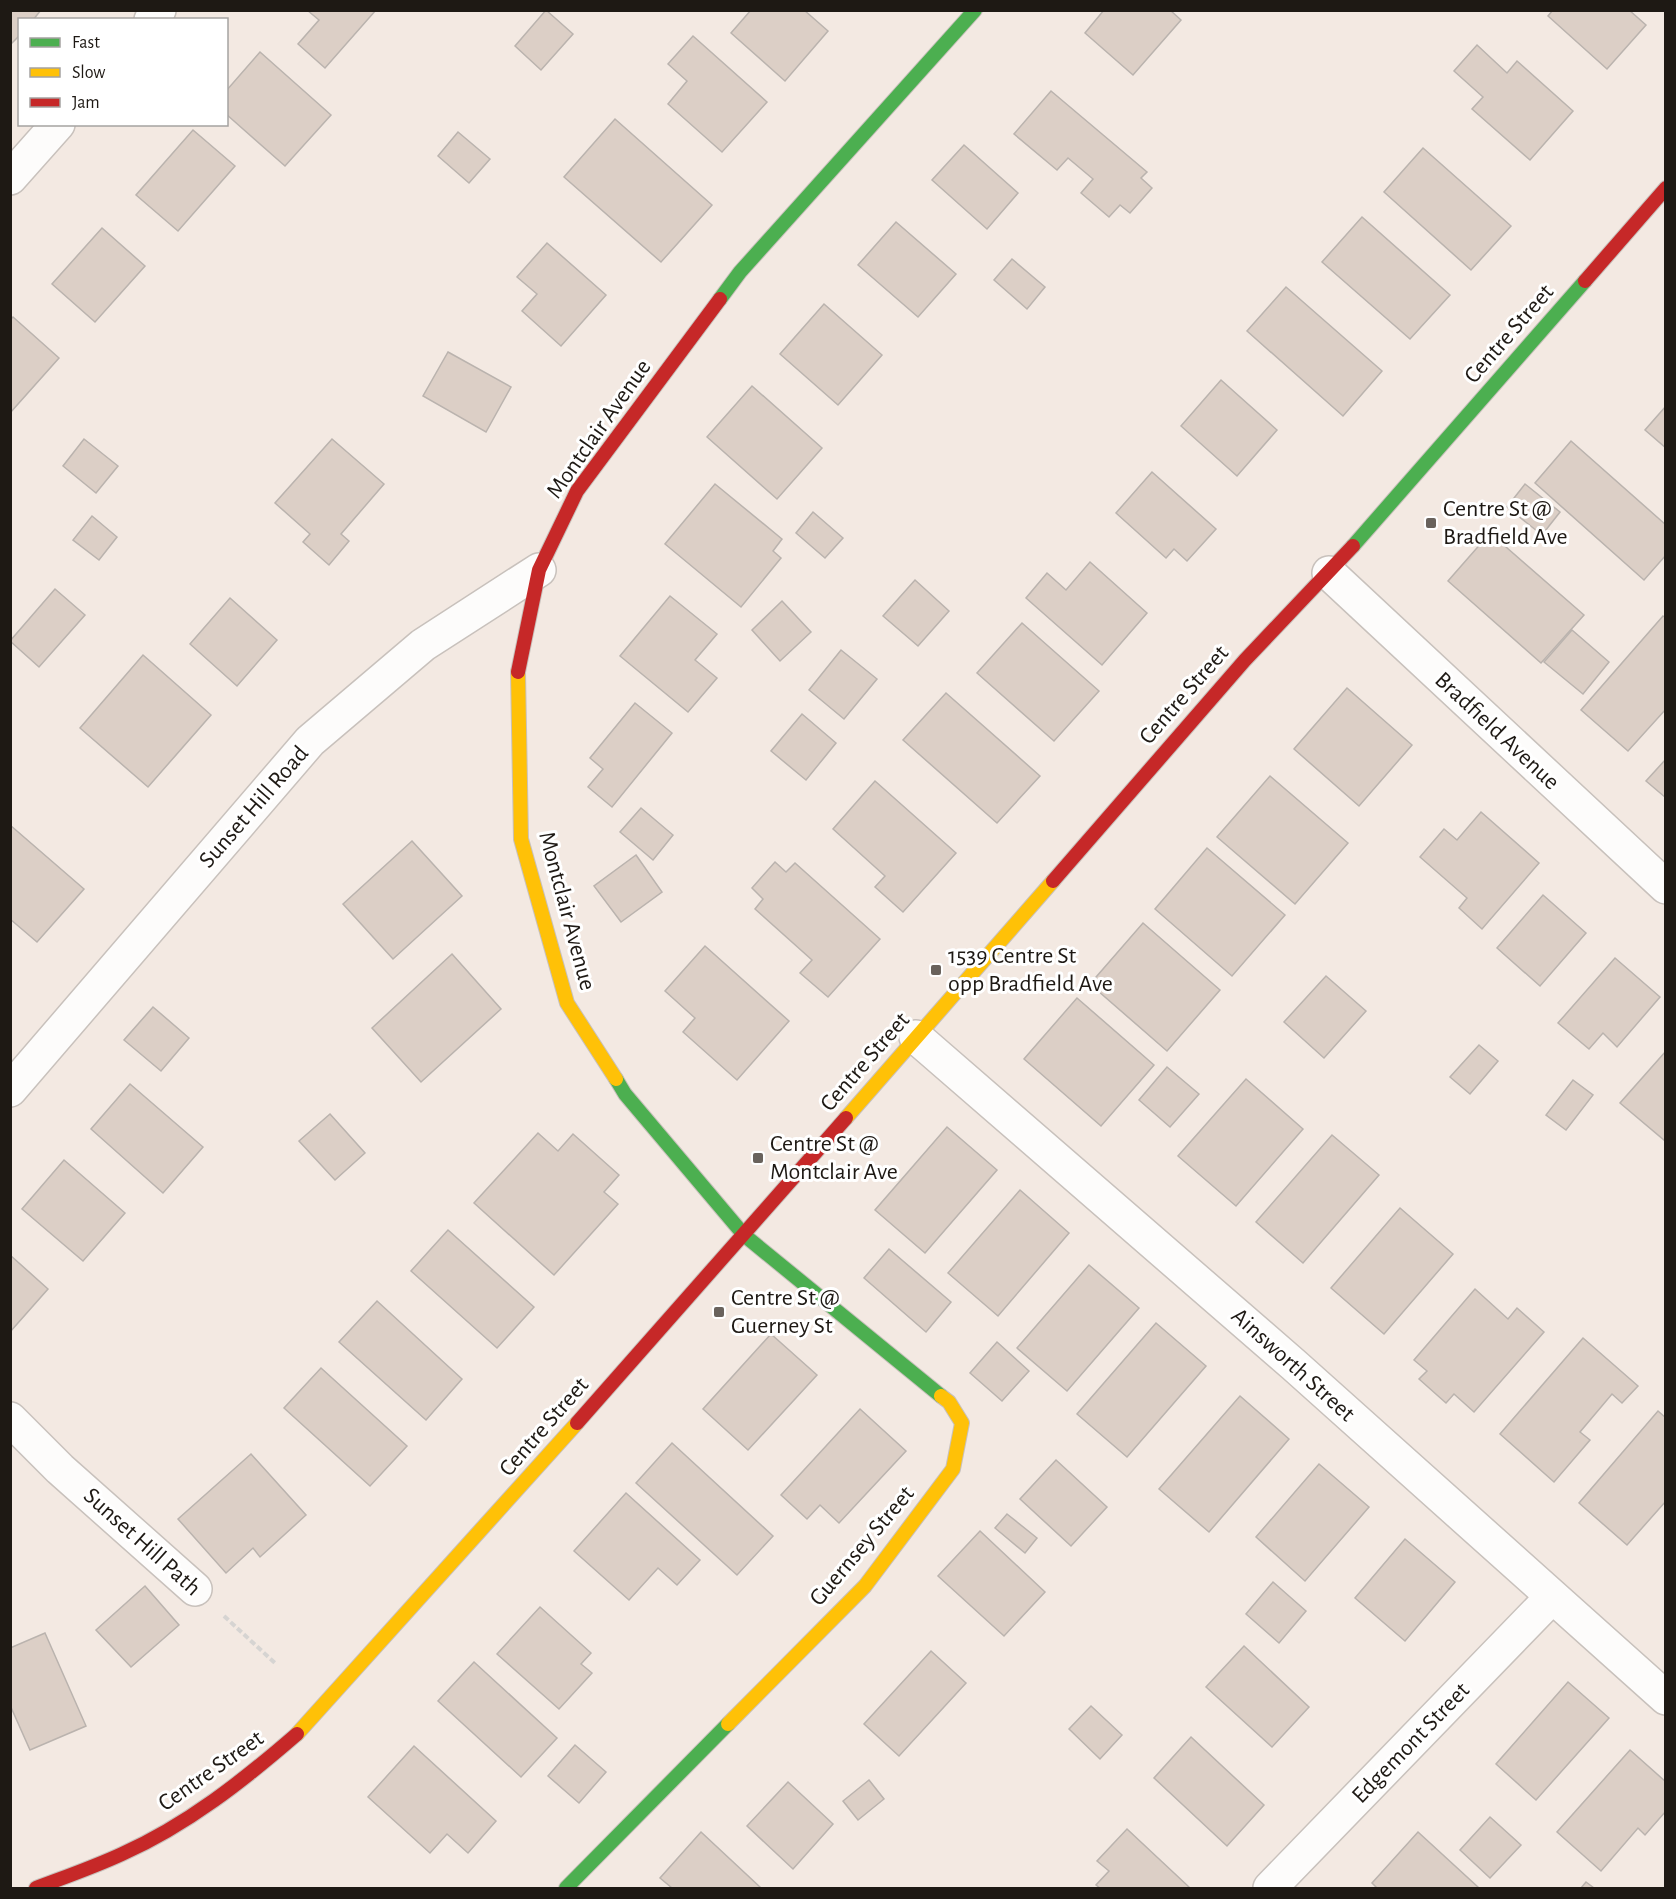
<svg xmlns="http://www.w3.org/2000/svg" width="1676" height="1899" viewBox="0 0 1676 1899" font-family="'Alegreya Sans',sans-serif">
<rect width="100%" height="100%" fill="#f3e9e2"/>
<g fill="#dccfc6" stroke="#bab3ae" stroke-width="1.5">
<polygon points="10,10 41,10 33,20 20,20 20,35 10,45"/>
<polygon points="307,10 376,10 325,68 298,44 319,20"/>
<polygon points="546,10 573,34 541,70 515,46"/>
<polygon points="751,10 804,10 828,31 785,81 731,33"/>
<polygon points="1104,10 1170,10 1181,20 1133,75 1085,33"/>
<polygon points="1553,10 1629,10 1646,25 1607,69 1548,16"/>
<polygon points="693,36 767,102 722,152 668,104 687,81 668,64"/>
<polygon points="1477,45 1507,73 1517,61 1573,111 1530,160 1472,109 1483,97 1454,71"/>
<polygon points="260,52 331,115 285,166 226,114 226,91"/>
<polygon points="1051,91 1147,172 1141,178 1152,188 1130,213 1120,205 1109,217 1081,193 1093,179 1068,158 1057,170 1014,134"/>
<polygon points="615,119 712,205 661,262 564,177"/>
<polygon points="193,130 235,166 178,231 136,195"/>
<polygon points="458,132 490,159 469,183 438,156"/>
<polygon points="964,145 1018,193 987,229 932,180"/>
<polygon points="1423,148 1511,226 1471,270 1384,192"/>
<polygon points="1362,217 1450,295 1410,339 1322,262"/>
<polygon points="896,222 956,274 918,317 858,265"/>
<polygon points="102,228 145,266 95,322 52,284"/>
<polygon points="547,243 606,295 561,346 522,311 537,294 517,277"/>
<polygon points="1012,259 1045,287 1027,309 994,280"/>
<polygon points="1286,287 1382,371 1343,416 1247,331"/>
<polygon points="824,304 882,355 838,405 780,354"/>
<polygon points="13,317 59,358 10,413 10,320"/>
<polygon points="448,352 511,387 486,432 423,396"/>
<polygon points="1221,380 1277,430 1237,476 1181,426"/>
<polygon points="752,386 822,448 777,499 707,437"/>
<polygon points="1666,406 1666,448 1645,430"/>
<polygon points="84,439 118,466 96,493 63,466"/>
<polygon points="332,439 384,484 341,534 349,541 329,565 303,542 310,534 275,503"/>
<polygon points="1571,441 1666,525 1666,555 1644,580 1535,483"/>
<polygon points="1152,472 1216,529 1187,561 1174,549 1166,558 1116,513"/>
<polygon points="715,484 782,539 773,551 781,558 741,607 665,544"/>
<polygon points="1525,484 1560,512 1542,535 1507,507"/>
<polygon points="813,512 843,538 825,558 796,533"/>
<polygon points="92,516 117,537 99,560 73,540"/>
<polygon points="1490,533 1584,615 1541,663 1448,581"/>
<polygon points="1090,562 1147,613 1102,665 1026,598 1047,573 1066,590"/>
<polygon points="915,580 949,611 918,646 883,616"/>
<polygon points="55,589 85,615 39,667 10,641"/>
<polygon points="670,596 717,634 695,660 717,678 688,712 620,656"/>
<polygon points="230,598 277,640 237,686 190,644"/>
<polygon points="782,601 811,632 780,661 752,630"/>
<polygon points="1663,616 1666,618 1666,709 1628,751 1581,710"/>
<polygon points="1022,623 1099,691 1054,741 977,673"/>
<polygon points="1572,630 1609,662 1583,694 1544,662"/>
<polygon points="841,650 877,679 844,719 809,690"/>
<polygon points="143,655 211,715 148,787 80,728"/>
<polygon points="1347,688 1412,745 1359,806 1294,749"/>
<polygon points="946,693 1040,776 997,823 903,740"/>
<polygon points="635,703 672,733 612,807 588,787 603,769 590,758"/>
<polygon points="802,714 836,743 806,780 771,751"/>
<polygon points="1666,759 1666,798 1646,781"/>
<polygon points="1270,776 1348,843 1295,904 1217,837"/>
<polygon points="875,781 956,853 903,912 875,887 885,876 833,829"/>
<polygon points="641,808 673,835 653,860 620,832"/>
<polygon points="1481,812 1539,863 1482,929 1459,908 1467,898 1420,857 1444,829 1457,840"/>
<polygon points="10,825 84,889 37,942 10,919"/>
<polygon points="412,841 462,896 393,959 343,904"/>
<polygon points="1207,848 1285,915 1232,976 1155,909"/>
<polygon points="636,855 662,892 621,922 594,886"/>
<polygon points="775,862 786,872 795,863 880,939 828,997 800,973 812,960 755,909 763,899 752,888"/>
<polygon points="1543,895 1586,933 1540,986 1497,948"/>
<polygon points="1143,923 1220,990 1167,1051 1090,984"/>
<polygon points="705,946 789,1021 737,1080 683,1032 695,1018 665,991"/>
<polygon points="452,954 501,1009 421,1082 372,1028"/>
<polygon points="1615,958 1660,997 1617,1047 1603,1033 1589,1049 1558,1023"/>
<polygon points="1326,976 1366,1011 1324,1058 1284,1022"/>
<polygon points="1077,998 1154,1065 1101,1126 1024,1059"/>
<polygon points="153,1007 189,1038 161,1071 124,1040"/>
<polygon points="1479,1045 1498,1061 1470,1094 1450,1077"/>
<polygon points="1666,1051 1666,1139 1664,1140 1620,1103"/>
<polygon points="1167,1067 1199,1094 1170,1127 1139,1100"/>
<polygon points="1246,1079 1303,1129 1236,1206 1178,1156"/>
<polygon points="1573,1080 1593,1095 1566,1130 1546,1115"/>
<polygon points="130,1084 203,1147 163,1193 91,1129"/>
<polygon points="330,1114 365,1153 335,1180 299,1141"/>
<polygon points="947,1127 997,1170 925,1253 875,1210"/>
<polygon points="538,1133 558,1151 573,1134 619,1175 604,1192 618,1204 554,1275 474,1203"/>
<polygon points="1332,1135 1379,1175 1303,1263 1256,1222"/>
<polygon points="64,1160 125,1213 83,1261 22,1209"/>
<polygon points="1020,1190 1069,1233 998,1316 948,1273"/>
<polygon points="1400,1208 1453,1254 1384,1334 1331,1288"/>
<polygon points="448,1230 534,1307 497,1348 411,1271"/>
<polygon points="889,1249 951,1302 926,1332 864,1278"/>
<polygon points="10,1255 48,1289 10,1332"/>
<polygon points="1089,1265 1139,1308 1067,1391 1017,1348"/>
<polygon points="1475,1289 1508,1319 1517,1308 1544,1332 1474,1412 1454,1394 1446,1403 1419,1379 1427,1371 1414,1360"/>
<polygon points="377,1301 462,1379 426,1420 339,1342"/>
<polygon points="1156,1323 1206,1366 1127,1457 1077,1414"/>
<polygon points="771,1334 817,1375 748,1450 703,1409"/>
<polygon points="1583,1338 1638,1386 1622,1403 1612,1394 1580,1432 1590,1440 1554,1482 1500,1434"/>
<polygon points="997,1342 1029,1371 1002,1401 970,1373"/>
<polygon points="321,1368 407,1446 370,1486 284,1408"/>
<polygon points="1240,1396 1289,1439 1209,1532 1159,1489"/>
<polygon points="860,1409 906,1451 839,1523 820,1505 807,1519 781,1495"/>
<polygon points="1658,1411 1666,1418 1666,1501 1627,1545 1579,1503"/>
<polygon points="672,1443 773,1536 737,1575 636,1483"/>
<polygon points="251,1454 306,1515 260,1557 253,1548 226,1573 178,1519"/>
<polygon points="1056,1460 1107,1507 1071,1546 1020,1499"/>
<polygon points="1319,1464 1369,1507 1305,1581 1256,1537"/>
<polygon points="626,1493 700,1560 677,1585 658,1568 629,1600 574,1551"/>
<polygon points="1007,1514 1037,1538 1025,1553 995,1528"/>
<polygon points="980,1531 1045,1592 1004,1636 938,1576"/>
<polygon points="1405,1539 1455,1582 1405,1641 1355,1598"/>
<polygon points="1273,1582 1306,1611 1279,1643 1246,1614"/>
<polygon points="145,1586 179,1625 131,1667 96,1630"/>
<polygon points="540,1607 591,1653 581,1664 592,1673 559,1709 497,1654"/>
<polygon points="45,1633 86,1726 30,1750 10,1705 10,1648"/>
<polygon points="1244,1646 1309,1707 1272,1747 1206,1687"/>
<polygon points="931,1651 966,1683 899,1756 864,1724"/>
<polygon points="474,1662 557,1738 521,1777 438,1701"/>
<polygon points="1568,1682 1609,1718 1536,1800 1496,1764"/>
<polygon points="1091,1706 1122,1735 1100,1759 1069,1729"/>
<polygon points="1191,1737 1264,1805 1227,1846 1154,1778"/>
<polygon points="575,1745 606,1772 579,1803 548,1776"/>
<polygon points="414,1746 496,1821 468,1853 447,1834 430,1853 368,1797"/>
<polygon points="1630,1750 1666,1782 1666,1811 1645,1835 1638,1828 1601,1871 1557,1832"/>
<polygon points="869,1780 884,1799 858,1820 843,1801"/>
<polygon points="788,1782 833,1824 793,1869 747,1826"/>
<polygon points="1490,1817 1521,1845 1490,1878 1460,1850"/>
<polygon points="1127,1829 1189,1887 1187,1888 1100,1888 1096,1885 1109,1871 1097,1861"/>
<polygon points="701,1832 761,1888 672,1888 660,1878"/>
<polygon points="1418,1832 1479,1888 1377,1888 1372,1883"/>
<polygon points="1586,1882 1594,1888 1581,1888"/>
</g>
<g fill="none" stroke-linecap="round" stroke-linejoin="round">
<defs>
<g id="street">
<polyline points="151,20 159,10"/>
<polyline points="10,178 58,124"/>
<polyline points="1329,573 1666,887"/>
<polyline points="916,1037 1294,1365 1666,1698"/>
<polyline points="10,1090 310,741 423,645 539,570"/>
<polyline points="10,1419 60,1469 195,1589"/>
<polyline points="1270,1888 1552,1597"/>
</g>
<g id="fast">
<polyline points="720,299 740,272 975,10"/>
<polyline points="1353,546 1585,281"/>
<polyline points="616,1079 625,1094 744,1235 941,1396"/>
<polyline points="566,1888 728,1724"/>
</g>
<g id="slow">
<polyline points="518,672 521,839 567,1003 616,1079"/>
<polyline points="846,1118 1053,881"/>
<polyline points="728,1724 865,1586 953,1469 962,1423 949,1402 941,1396"/>
<polyline points="297,1734 577,1423"/>
</g>
<g id="jam">
<polyline points="1585,281 1666,188"/>
<polyline points="518,672 539,570 577,491 720,299"/>
<polyline points="1053,881 1245,660 1353,546"/>
<polyline points="577,1423 846,1118"/>
<path d="M36 1888C65 1877 94 1867 122 1854 187 1825 244 1780 297 1734"/>
</g>
</defs>
<use href="#street" stroke="#c8c1bc" stroke-width="36"/>
<use href="#fast" stroke="#c8c1bc" stroke-width="16"/>
<use href="#slow" stroke="#c8c1bc" stroke-width="16"/>
<use href="#jam" stroke="#c8c1bc" stroke-width="16"/>
<polyline stroke="#d6d4d2" stroke-width="4" stroke-dasharray="6 3" stroke-linecap="butt" points="224,1616 276,1664"/>
<use href="#street" stroke="#fdfcfb" stroke-width="33"/>
<use href="#fast" stroke="#4caf50" stroke-width="14"/>
<use href="#slow" stroke="#ffc107" stroke-width="14"/>
<use href="#jam" stroke="#c62828" stroke-width="14"/>
</g>
<g fill="#69625c" stroke="#fff" stroke-width="2">
<rect x="1425" y="517" width="12" height="12" rx="3"/>
<rect x="930" y="964" width="12" height="12" rx="3"/>
<rect x="752" y="1152" width="12" height="12" rx="3"/>
<rect x="713" y="1306" width="12" height="12" rx="3"/>
</g>
<g text-anchor="middle" dominant-baseline="central" stroke-width="6" stroke-linejoin="round" paint-order="stroke">
<g font-size="24" fill="#1e1914" stroke="#fff">
<text transform="translate(1509 334) rotate(-49)">Centre Street</text>
<text transform="translate(599 429) rotate(-55)">Montclair Avenue</text>
<text transform="translate(1184 695) rotate(-49)">Centre Street</text>
<text transform="translate(1497 731) rotate(43)">Bradfield Avenue</text>
<text transform="translate(254 807) rotate(-49)">Sunset Hill Road</text>
<text transform="translate(567 911) rotate(75)">Montclair Avenue</text>
<text transform="translate(865 1062) rotate(-49)">Centre Street</text>
<text transform="translate(1293 1365) rotate(42)">Ainsworth Street</text>
<text transform="translate(544 1427) rotate(-49)">Centre Street</text>
<text transform="translate(142 1542) rotate(42)">Sunset Hill Path</text>
<text transform="translate(862 1546) rotate(-50)">Guernsey Street</text>
<text transform="translate(1411 1743) rotate(-46)">Edgemont Street</text>
<text transform="translate(211 1771) rotate(-35)">Centre Street</text>
</g>
<g font-size="24" fill="#1e1914" stroke="#fff" text-anchor="start">
<text x="1443" y="509">Centre St @<tspan x="1443" dy="28">Bradfield Ave</tspan></text>
<text x="948" y="956">1539 Centre St<tspan x="948" dy="28">opp Bradfield Ave</tspan></text>
<text x="770" y="1144">Centre St @<tspan x="770" dy="28">Montclair Ave</tspan></text>
<text x="731" y="1298">Centre St @<tspan x="731" dy="28">Guerney St</tspan></text>
</g>
</g>
<rect width="1676" height="1899" fill="none" stroke="#1e1914" stroke-width="24"/>
<rect x="18" y="18" width="210" height="108" fill="#ffffff" stroke="#a5a3a1" stroke-width="1.5"/>
<rect x="30" y="38" width="30" height="9" fill="#4caf50" stroke="#a5a3a1" stroke-width="1.5"/>
<text x="72" y="48" font-size="18" fill="#1e1914">Fast</text>
<rect x="30" y="68" width="30" height="9" fill="#ffc107" stroke="#a5a3a1" stroke-width="1.5"/>
<text x="72" y="78" font-size="18" fill="#1e1914">Slow</text>
<rect x="30" y="98" width="30" height="9" fill="#c62828" stroke="#a5a3a1" stroke-width="1.5"/>
<text x="72" y="108" font-size="18" fill="#1e1914">Jam</text>
</svg>
